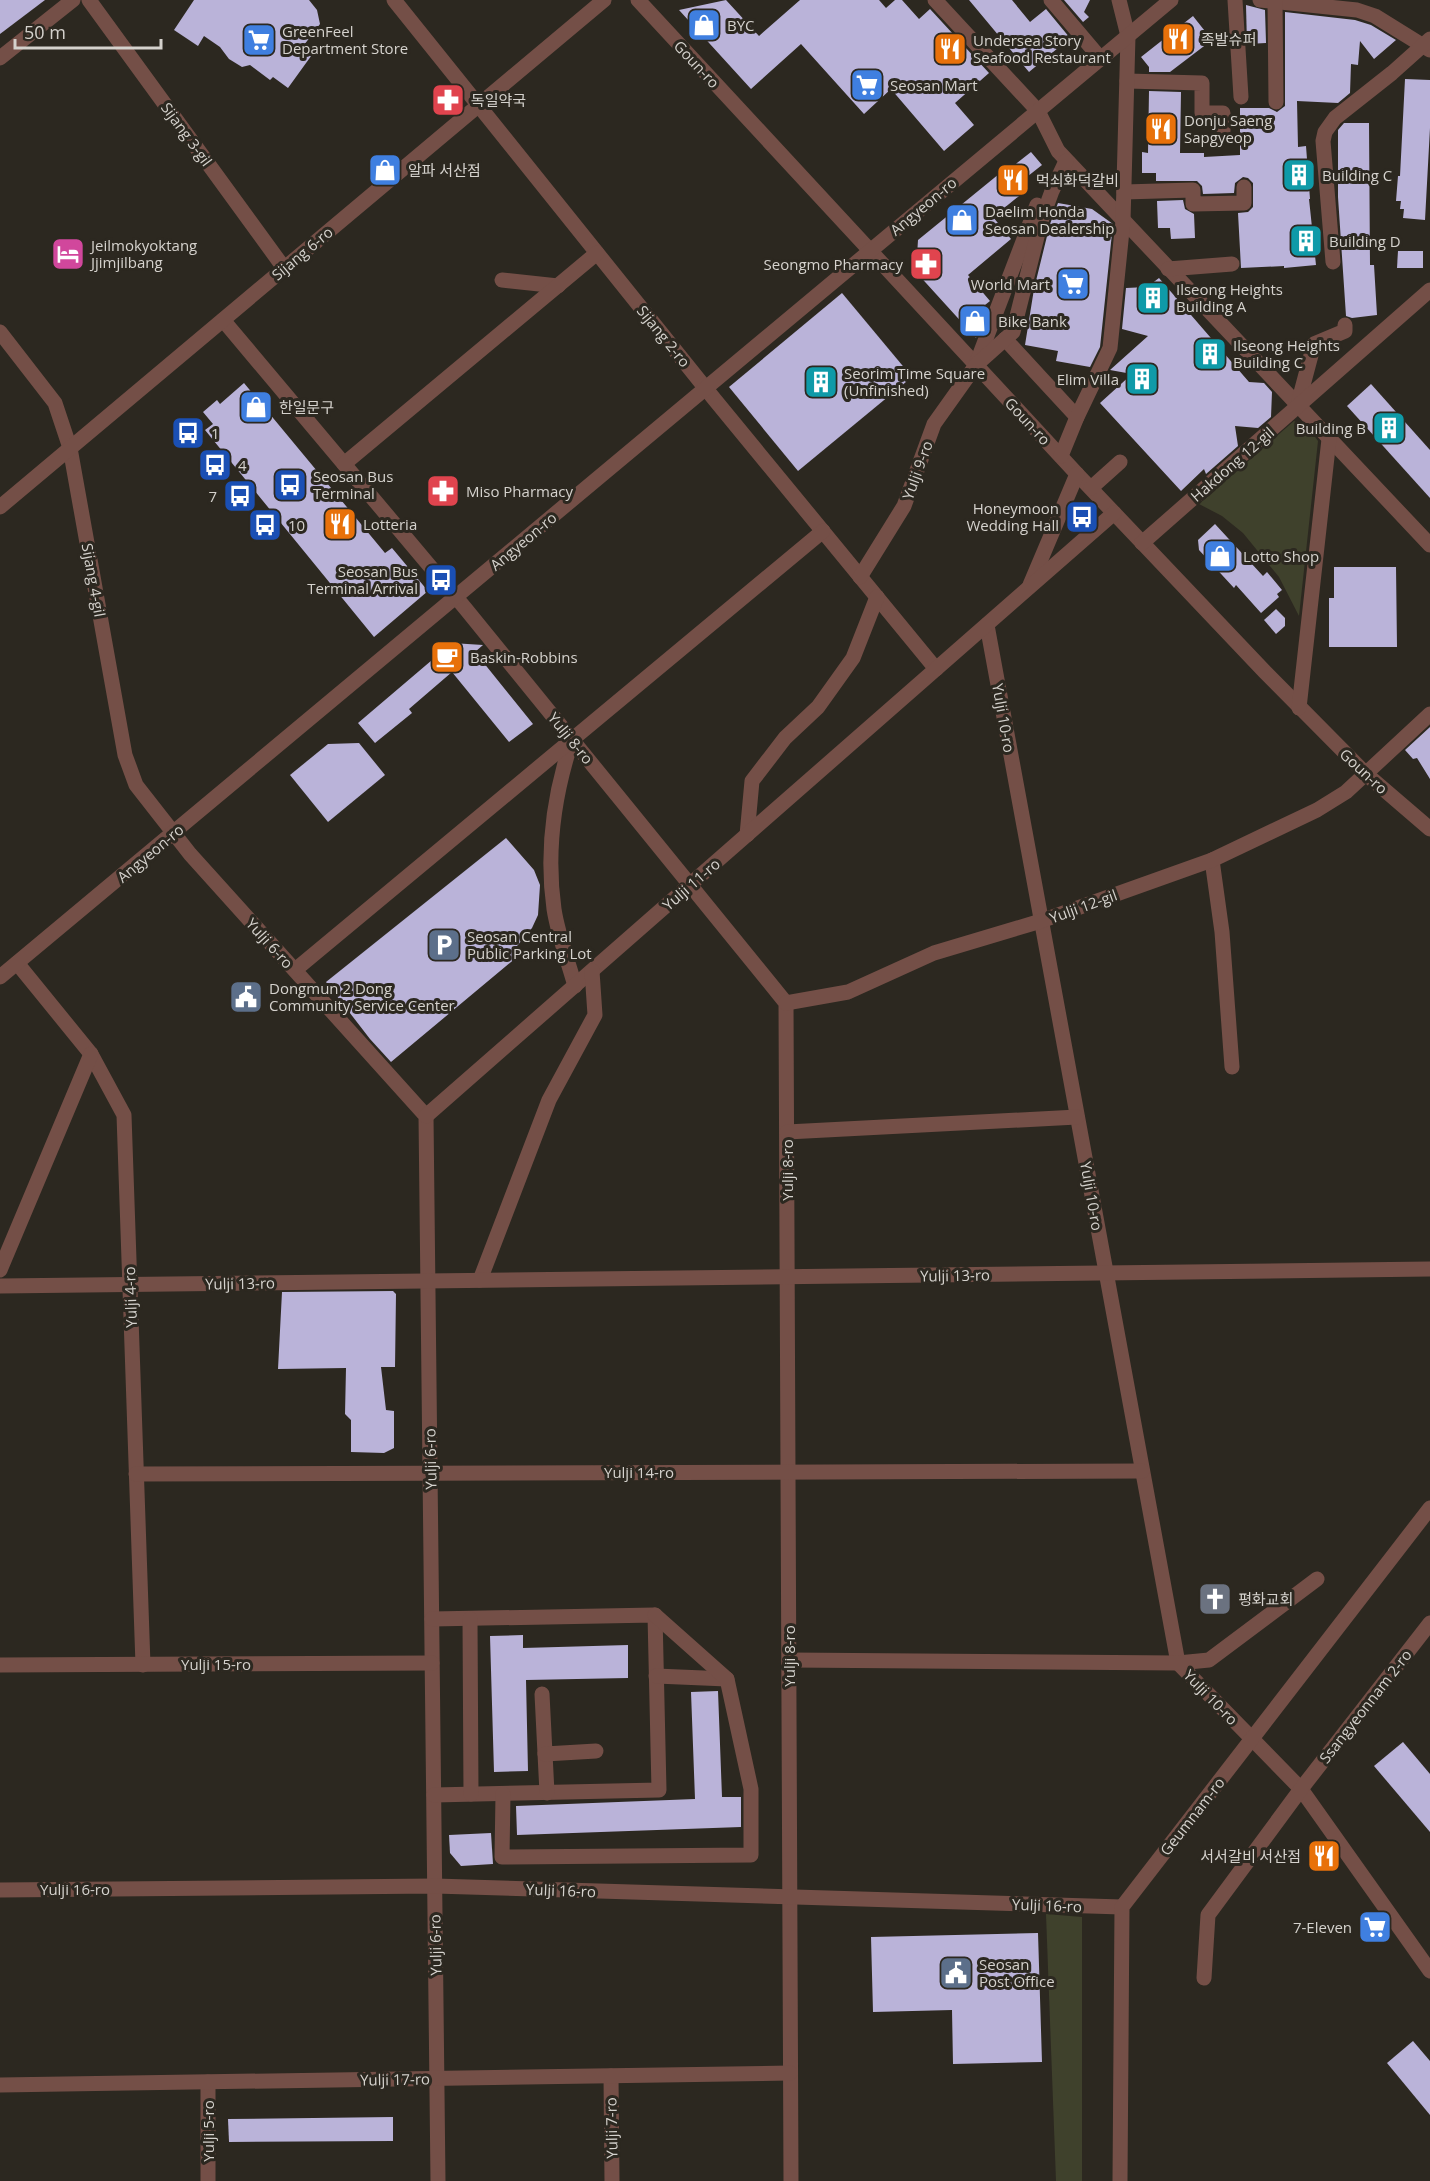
<svg xmlns="http://www.w3.org/2000/svg" width="1430" height="2181" viewBox="0 0 1430 2181" font-family="'Open Sans','Noto Sans KR',sans-serif">
<rect width="100%" height="100%" fill="#2c2820"/>
<g fill="#3f412c">
<polygon points="1294,421 1308,427 1318,441 1299,616 1279,577 1243,533 1222,516 1199,504"/>
<polygon points="1046,1914 1082,1917 1082,2181 1056,2181"/>
</g>
<g fill="#bab3d9">
<polygon points="0,0 45,0 0,34"/>
<polygon points="194,0 309,0 317,10 320,24 304,45 314,52 288,88 273,77 270,80 250,65 242,67 229,59 220,47 204,36 198,46 174,30"/>
<polygon points="726,0 759,36 800,0 879,0 886,8 895,0 902,0 919,19 930,9 989,73 955,103 974,125 944,151 891,89 864,114 801,44 751,89 679,10"/>
<polygon points="969,0 1012,0 1030,22 1046,9 1070,38 1029,72"/>
<polygon points="1064,0 1090,0 1084,12 1089,17 1083,22"/>
<polygon points="1246,5 1265,10 1266,43 1247,44"/>
<polygon points="1285,12 1355,20 1371,25 1396,40 1374,59 1360,41 1358,65 1351,64 1350,93 1338,103 1297,101 1298,147 1306,146 1310,199 1309,199 1316,265 1284,268 1284,266 1241,268 1238,213 1248,212 1253,207 1253,183 1248,178 1243,177 1235,183 1234,193 1203,194 1202,186 1197,181 1156,181 1156,173 1142,173 1142,152 1148,153 1149,91 1181,92 1180,153 1204,153 1204,157 1240,155 1240,108 1269,108 1277,112 1285,106"/>
<polygon points="1193,16 1212,40 1170,72 1149,72 1149,67 1141,57"/>
<polygon points="1405,79 1430,80 1430,128 1425,220 1403,218 1404,209 1400,209 1401,201 1396,201 1398,176 1400,176"/>
<polygon points="1344,123 1369,123 1370,265 1374,265 1377,315 1352,318 1346,316 1338,197 1338,130"/>
<polygon points="1031,152 1042,165 1023,180 1029,188 993,217 1011,239 968,275 990,301 985,305 987,308 976,338 916,272 918,240 1010,165 1012,167"/>
<polygon points="1183,200 1185,209 1194,214 1195,238 1171,239 1170,228 1158,228 1157,201"/>
<polygon points="1058,203 1092,209 1113,224 1100,347 1090,367 1056,361 1058,351 1025,345 1034,289 1050,224"/>
<polygon points="1398,251 1423,251 1423,268 1397,268"/>
<polygon points="1159,278 1249,382 1264,383 1272,392 1271,417 1258,428 1235,426 1238,446 1206,474 1204,469 1181,491 1100,403 1132,374 1110,370 1148,336 1122,329 1126,288 1147,287"/>
<polygon points="842,293 912,377 798,471 729,387"/>
<polygon points="244,383 385,553 392,548 428,591 374,637 205,430 213,424 203,412 217,400 220,404"/>
<polygon points="1371,384 1430,450 1430,498 1347,406"/>
<polygon points="1215,524 1263,576 1267,572 1282,590 1277,594 1279,597 1261,613 1236,585 1234,588 1199,550 1198,540"/>
<polygon points="1334,567 1396,567 1397,647 1329,647 1329,598 1334,598"/>
<polygon points="1276,609 1285,618 1285,626 1276,634 1264,620"/>
<polygon points="452,643 483,645 475,652 533,724 509,742 452,672 409,709 412,713 375,743 358,723"/>
<polygon points="1430,727 1430,779 1417,758 1413,759 1405,750"/>
<polygon points="359,743 385,775 328,822 290,775 328,744"/>
<polygon points="506,838 534,870 540,885 538,915 532,928 512,952 517,957 391,1062 370,1039 326,982"/>
<polygon points="393,1291 396,1294 395,1367 381,1367 386,1410 394,1411 394,1448 384,1453 351,1452 351,1420 345,1414 346,1368 278,1369 282,1292"/>
<polygon points="523,1635 523,1648 628,1645 628,1678 526,1680 528,1771 494,1772 490,1636"/>
<polygon points="718,1691 722,1797 741,1797 741,1827 517,1835 516,1806 695,1799 691,1692"/>
<polygon points="1403,1742 1430,1774 1430,1832 1374,1766"/>
<polygon points="491,1833 493,1864 461,1866 450,1853 449,1835"/>
<polygon points="1038,1933 1042,2062 953,2064 952,2010 873,2012 871,1937"/>
<polygon points="1413,2041 1430,2061 1430,2115 1387,2063"/>
<polygon points="393,2117 393,2141 229,2142 228,2119"/>
</g>
<g fill="none" stroke-linecap="round" stroke-linejoin="round">
<g stroke="#744f47" stroke-width="15">
<polyline points="89,0 284,268"/>
<polyline points="394,0 715,400 936,669"/>
<polyline points="638,0 1077,474 1265,672 1366,774 1430,829"/>
<polyline points="935,0 1038,111 1058,151 1430,545"/>
<polyline points="1051,0 1101,59"/>
<polyline points="1235,0 1241,97"/>
<polyline points="1260,0 1357,10 1375,16 1430,50"/>
<polyline points="1275,1 1276,102"/>
<polyline points="0,58 73,0"/>
<polyline points="1127,81 1202,83 1202,113 1223,113 1223,131"/>
<polyline points="1124,192 1193,190 1193,204 1244,203 1244,187"/>
<polyline points="1333,262 1323,141 1325,132 1335,118 1392,73 1430,39"/>
<polyline points="1168,269 1232,264"/>
<polyline points="502,280 558,286"/>
<polyline points="223,320 465,608 786,1003 791,2181"/>
<polyline points="0,332 55,403 70,448 125,755 136,785 190,854 426,1116 438,2181"/>
<polyline points="1005,339 1077,417"/>
<polyline points="977,362 1037,205"/>
<polyline points="1298,404 1314,344 1345,331 1345,325"/>
<polyline points="1061,456 1077,417 1110,348 1123,221 1128,36 1119,0"/>
<polyline points="344,464 597,253"/>
<polyline points="1091,488 1120,462"/>
<polyline points="0,507 604,0"/>
<polyline points="1142,543 1430,290"/>
<polyline points="860,577 904,506 934,424 976,365 1013,332 1041,221 1052,191 1066,161"/>
<polyline points="1030,585 1077,474"/>
<polyline points="987,625 1178,1663 1301,1789 1430,1971"/>
<polyline points="1299,708 1329,439"/>
<path d="M572 740C554 794 546 852 554 909 558 935 568 961 575 986"/>
<polyline points="747,835 752,781 785,738 818,707 853,658 877,597"/>
<polyline points="1212,860 1222,932 1232,1067"/>
<polyline points="17,963 91,1054 124,1115 143,1665"/>
<polyline points="295,970 823,531"/>
<polyline points="0,977 1171,0"/>
<polyline points="786,1003 848,992 934,953 1041,921 1212,860 1317,810 1346,792 1430,714"/>
<polyline points="426,1116 1114,513"/>
<polyline points="787,1132 1077,1117"/>
<polyline points="0,1270 91,1054"/>
<polyline points="480,1280 549,1100 595,1015 592,971"/>
<polyline points="0,1286 1430,1269"/>
<polyline points="136,1474 1142,1471"/>
<polyline points="432,1619 655,1615 659,1790 434,1795"/>
<polyline points="470,1619 471,1794"/>
<polyline points="789,1660 1178,1663 1209,1660 1317,1579"/>
<polyline points="0,1665 432,1663"/>
<polyline points="656,1676 727,1679"/>
<polyline points="542,1694 547,1793"/>
<polyline points="545,1754 596,1751"/>
<polyline points="503,1794 502,1857 751,1855 751,1789 727,1679 655,1615"/>
<polyline points="0,1890 435,1886 1122,1907"/>
<polyline points="1204,1978 1208,1915 1301,1789 1430,1623"/>
<polyline points="611,2076 612,2181"/>
<polyline points="208,2082 208,2181"/>
<polyline points="0,2085 790,2073"/>
<polyline points="1120,2181 1122,1907 1430,1508"/>
</g>
</g>
<defs>
<symbol id="shop-square" viewBox="-11 -11 22 22"><rect x="-9" y="-9" width="18" height="18" rx="4" fill="#3f7fe0" stroke="#2c2820"/><path d="M-5-2.5h2.3a2.7 3.5 0 0 1 5.4 0H5L5.5 6h-11ZM-1.5-2.5h3a1.5 2.3 0 0 0-3 0Z" fill="#fff"/></symbol>
<symbol id="restaurant-square" viewBox="-11 -11 22 22"><rect x="-9" y="-9" width="18" height="18" rx="4" fill="#e8710a" stroke="#2c2820"/><path d="M-5-6h1v4h1v-4h1v4h1v-4h1v5L-1.5 .5V6h-2V.5L-5-1ZM5-6V6H3V1.5H1.5Q1.5-4 5-6Z" fill="#fff"/></symbol>
<symbol id="supermarket-square" viewBox="-11 -11 22 22"><rect x="-9" y="-9" width="18" height="18" rx="4" fill="#3f7fe0" stroke="#2c2820"/><path d="M-6-5.5h2.5l.6 2H6L4.5 2H-2.5L-4.4-4H-6ZM-1.5 3.2a1.3 1.3 0 1 0 .1 0ZM3 3.2a1.3 1.3 0 1 0 .1 0Z" fill="#fff"/></symbol>
<symbol id="pharmacy-square" viewBox="-11 -11 22 22"><rect x="-9" y="-9" width="18" height="18" rx="4" fill="#e0444e" stroke="#2c2820"/><path d="M-2-6h4v4h4v4h-4v4h-4v-4h-4v-4h4Z" fill="#fff"/></symbol>
<symbol id="building-square" viewBox="-11 -11 22 22"><rect x="-9" y="-9" width="18" height="18" rx="4" fill="#0f9aa8" stroke="#2c2820"/><path d="M-4-6H4V6H1V3H-1V6H-4ZM-2.5-4.3h1.7v1.8h-1.7ZM.8-4.3h1.7v1.8H.8ZM-2.5-1h1.7V.8h-1.7ZM.8-1h1.7V.8H.8Z" fill="#fff"/></symbol>
<symbol id="hotel-square" viewBox="-11 -11 22 22"><rect x="-9" y="-9" width="18" height="18" rx="4" fill="#d1479c" stroke="#2c2820"/><path d="M-6-4.5h1.5V1H6V5H4.5V3h-9V5H-6ZM-4 0a1.8 1.8 0 1 1 3.6 0ZM.5 0V-2.5h3Q6-2.5 6 0Z" fill="#fff"/></symbol>
<symbol id="bus-square" viewBox="-11 -11 22 22"><rect x="-9" y="-9" width="18" height="18" rx="4" fill="#1a4fb4" stroke="#2c2820"/><path d="M-5-6H5V4H4V6H2V4H-2V6H-4V4H-5ZM-3.5-4V0h7V-4ZM-3.5 1.2v1.5H-2V1.2ZM2 1.2v1.5H3.5V1.2Z" fill="#fff"/></symbol>
<symbol id="cafe-square" viewBox="-11 -11 22 22"><rect x="-9" y="-9" width="18" height="18" rx="4" fill="#e8710a" stroke="#2c2820"/><path d="M-5.5-4.5H6V0H3Q3 3.5 0 3.5H-2.5Q-5.5 3.5-5.5 0ZM3-3.2v2h1.7v-2ZM-6 4.5H4V6H-6Z" fill="#fff"/></symbol>
<symbol id="parking-square" viewBox="-11 -11 22 22"><rect x="-9" y="-9" width="18" height="18" rx="4" fill="#5c6f8a" stroke="#2c2820"/><path d="M-3.5-5.5H1a3.5 3.5 0 0 1 0 7H-1V5.5H-3.5ZM-1-3.4V-.6H.8a1.4 1.4 0 0 0 0-2.8Z" fill="#fff"/></symbol>
<symbol id="civic-square" viewBox="-11 -11 22 22"><rect x="-9" y="-9" width="18" height="18" rx="4" fill="#5c6f8a" stroke="#2c2820"/><path d="M-.6-6.5H3V-4.5H.6V-3L4-1V1h2V6H-6V1h2V-1L-.6-3ZM-1.2 2.5V6h2.4V2.5Z" fill="#fff"/></symbol>
<symbol id="church-square" viewBox="-11 -11 22 22"><rect x="-9" y="-9" width="18" height="18" rx="4" fill="#6b7280" stroke="#2c2820"/><path d="M-1.2-6h2.4v3.5h3.3v2.4h-3.3V6h-2.4V-.1h-3.3v-2.4h3.3Z" fill="#fff"/></symbol>
</defs>
<g fill-rule="evenodd">
<use href="#shop-square" x="685" y="6" width="38" height="38"/>
<use href="#restaurant-square" x="1159" y="20" width="38" height="38"/>
<use href="#supermarket-square" x="240" y="21" width="38" height="38"/>
<use href="#restaurant-square" x="931" y="30" width="38" height="38"/>
<use href="#supermarket-square" x="848" y="66" width="38" height="38"/>
<use href="#pharmacy-square" x="429" y="81" width="38" height="38"/>
<use href="#restaurant-square" x="1142" y="110" width="38" height="38"/>
<use href="#shop-square" x="366" y="151" width="38" height="38"/>
<use href="#building-square" x="1280" y="156" width="38" height="38"/>
<use href="#restaurant-square" x="994" y="161" width="38" height="38"/>
<use href="#shop-square" x="943" y="201" width="38" height="38"/>
<use href="#building-square" x="1287" y="222" width="38" height="38"/>
<use href="#hotel-square" x="49" y="235" width="38" height="38"/>
<use href="#pharmacy-square" x="907" y="245" width="38" height="38"/>
<use href="#supermarket-square" x="1054" y="265" width="38" height="38"/>
<use href="#building-square" x="1134" y="279" width="38" height="38"/>
<use href="#shop-square" x="956" y="302" width="38" height="38"/>
<use href="#building-square" x="1191" y="335" width="38" height="38"/>
<use href="#building-square" x="1123" y="360" width="38" height="38"/>
<use href="#building-square" x="802" y="363" width="38" height="38"/>
<use href="#shop-square" x="237" y="388" width="38" height="38"/>
<use href="#building-square" x="1370" y="409" width="38" height="38"/>
<use href="#bus-square" x="169" y="414" width="38" height="38"/>
<use href="#bus-square" x="196" y="446" width="38" height="38"/>
<use href="#bus-square" x="271" y="466" width="38" height="38"/>
<use href="#pharmacy-square" x="424" y="472" width="38" height="38"/>
<use href="#bus-square" x="221" y="477" width="38" height="38"/>
<use href="#bus-square" x="1063" y="498" width="38" height="38"/>
<use href="#restaurant-square" x="321" y="505" width="38" height="38"/>
<use href="#bus-square" x="246" y="506" width="38" height="38"/>
<use href="#shop-square" x="1201" y="537" width="38" height="38"/>
<use href="#bus-square" x="422" y="561" width="38" height="38"/>
<use href="#cafe-square" x="428" y="638" width="38" height="38"/>
<use href="#parking-square" x="425" y="926" width="38" height="38"/>
<use href="#civic-square" x="227" y="978" width="38" height="38"/>
<use href="#church-square" x="1196" y="1580" width="38" height="38"/>
<use href="#restaurant-square" x="1305" y="1837" width="38" height="38"/>
<use href="#supermarket-square" x="1356" y="1908" width="38" height="38"/>
<use href="#civic-square" x="937" y="1954" width="38" height="38"/>
</g>
<g text-anchor="middle" dominant-baseline="central" stroke-width="6" stroke-linejoin="round" paint-order="stroke">
<g font-size="15" fill="#d5d2cd" stroke="#2c2820" text-anchor="start">
<text x="727" y="25">BYC</text>
<text x="282" y="31">GreenFeel<tspan x="282" dy="17">Department Store</tspan></text>
<text x="1201" y="39">족발슈퍼</text>
<text x="973" y="40">Undersea Story<tspan x="973" dy="17">Seafood Restaurant</tspan></text>
<text x="890" y="85">Seosan Mart</text>
<text x="471" y="100">독일약국</text>
<text x="1184" y="120">Donju Saeng<tspan x="1184" dy="17">Sapgyeop</tspan></text>
<text x="408" y="170">알파 서산점</text>
<text x="1322" y="175">Building C</text>
<text x="1036" y="180">먹쇠화덕갈비</text>
<text x="985" y="211">Daelim Honda<tspan x="985" dy="17">Seosan Dealership</tspan></text>
<text x="1329" y="241">Building D</text>
<text x="91" y="245">Jeilmokyoktang<tspan x="91" dy="17">Jjimjilbang</tspan></text>
<text x="903" y="264" text-anchor="end">Seongmo Pharmacy</text>
<text x="1050" y="284" text-anchor="end">World Mart</text>
<text x="1176" y="289">Ilseong Heights<tspan x="1176" dy="17">Building A</tspan></text>
<text x="998" y="321">Bike Bank</text>
<text x="1233" y="345">Ilseong Heights<tspan x="1233" dy="17">Building C</tspan></text>
<text x="844" y="373">Seorim Time Square<tspan x="844" dy="17">(Unfinished)</tspan></text>
<text x="1119" y="379" text-anchor="end">Elim Villa</text>
<text x="279" y="407">한일문구</text>
<text x="1366" y="428" text-anchor="end">Building B</text>
<text x="211" y="433">1</text>
<text x="238" y="465">4</text>
<text x="313" y="476">Seosan Bus<tspan x="313" dy="17">Terminal</tspan></text>
<text x="466" y="491">Miso Pharmacy</text>
<text x="217" y="496" text-anchor="end">7</text>
<text x="1059" y="508" text-anchor="end">Honeymoon<tspan x="1059" dy="17">Wedding Hall</tspan></text>
<text x="363" y="524">Lotteria</text>
<text x="288" y="525">10</text>
<text x="1243" y="556">Lotto Shop</text>
<text x="418" y="571" text-anchor="end">Seosan Bus<tspan x="418" dy="17">Terminal Arrival</tspan></text>
<text x="470" y="657">Baskin-Robbins</text>
<text x="467" y="936">Seosan Central<tspan x="467" dy="17">Public Parking Lot</tspan></text>
<text x="269" y="988">Dongmun 2 Dong<tspan x="269" dy="17">Community Service Center</tspan></text>
<text x="1238" y="1599">평화교회</text>
<text x="1301" y="1856" text-anchor="end">서서갈비 서산점</text>
<text x="1352" y="1927" text-anchor="end">7-Eleven</text>
<text x="979" y="1964">Seosan<tspan x="979" dy="17">Post Office</tspan></text>
</g>
<g font-size="15" fill="#d5d2cd" stroke="#2c2820">
<text transform="translate(697 64) rotate(47)">Goun-ro</text>
<text transform="translate(187 134) rotate(54)">Sijang 3-gil</text>
<text transform="translate(923 206) rotate(-40)">Angyeon-ro</text>
<text transform="translate(302 253) rotate(-40)">Sijang 6-ro</text>
<text transform="translate(664 336) rotate(51)">Sijang 2-ro</text>
<text transform="translate(1028 421) rotate(47)">Goun-ro</text>
<text transform="translate(1232 464) rotate(-41)">Hakdong 12-gil</text>
<text transform="translate(917 470) rotate(-70)">Yulji 9-ro</text>
<text transform="translate(523 541) rotate(-40)">Angyeon-ro</text>
<text transform="translate(94 580) rotate(80)">Sijang 4-gil</text>
<text transform="translate(1004 718) rotate(80)">Yulji 10-ro</text>
<text transform="translate(571 738) rotate(51)">Yulji 8-ro</text>
<text transform="translate(1364 771) rotate(43)">Goun-ro</text>
<text transform="translate(150 853) rotate(-40)">Angyeon-ro</text>
<text transform="translate(691 884) rotate(-41)">Yulji 11-ro</text>
<text transform="translate(1083 906) rotate(-20)">Yulji 12-gil</text>
<text transform="translate(270 943) rotate(48)">Yulji 6-ro</text>
<text transform="translate(787 1170) rotate(-90)">Yulji 8-ro</text>
<text transform="translate(1092 1196) rotate(80)">Yulji 10-ro</text>
<text transform="translate(955 1275) rotate(-1)">Yulji 13-ro</text>
<text transform="translate(240 1283) rotate(-1)">Yulji 13-ro</text>
<text transform="translate(130 1297) rotate(-92)">Yulji 4-ro</text>
<text transform="translate(430 1459) rotate(-91)">Yulji 6-ro</text>
<text x="639" y="1472">Yulji 14-ro</text>
<text transform="translate(789 1656) rotate(-90)">Yulji 8-ro</text>
<text x="216" y="1664">Yulji 15-ro</text>
<text transform="translate(1211 1697) rotate(46)">Yulji 10-ro</text>
<text transform="translate(1365 1706) rotate(-52)">Ssangyeonnam 2-ro</text>
<text transform="translate(1192 1816) rotate(-52)">Geumnam-ro</text>
<text x="75" y="1889">Yulji 16-ro</text>
<text transform="translate(561 1890) rotate(2)">Yulji 16-ro</text>
<text transform="translate(1047 1905) rotate(2)">Yulji 16-ro</text>
<text transform="translate(435 1945) rotate(-91)">Yulji 6-ro</text>
<text transform="translate(395 2079) rotate(-1)">Yulji 17-ro</text>
<text transform="translate(611 2128) rotate(-91)">Yulji 7-ro</text>
<text transform="translate(208 2131) rotate(-90)">Yulji 5-ro</text>
</g>
</g>
<path d="M15 39v9h146v-9" fill="none" stroke="#d5d2cd" stroke-width="3"/>
<text x="24" y="39" font-size="18" fill="#d5d2cd" stroke="#2c2820" stroke-width="4.5" paint-order="stroke">50 m</text>
</svg>
